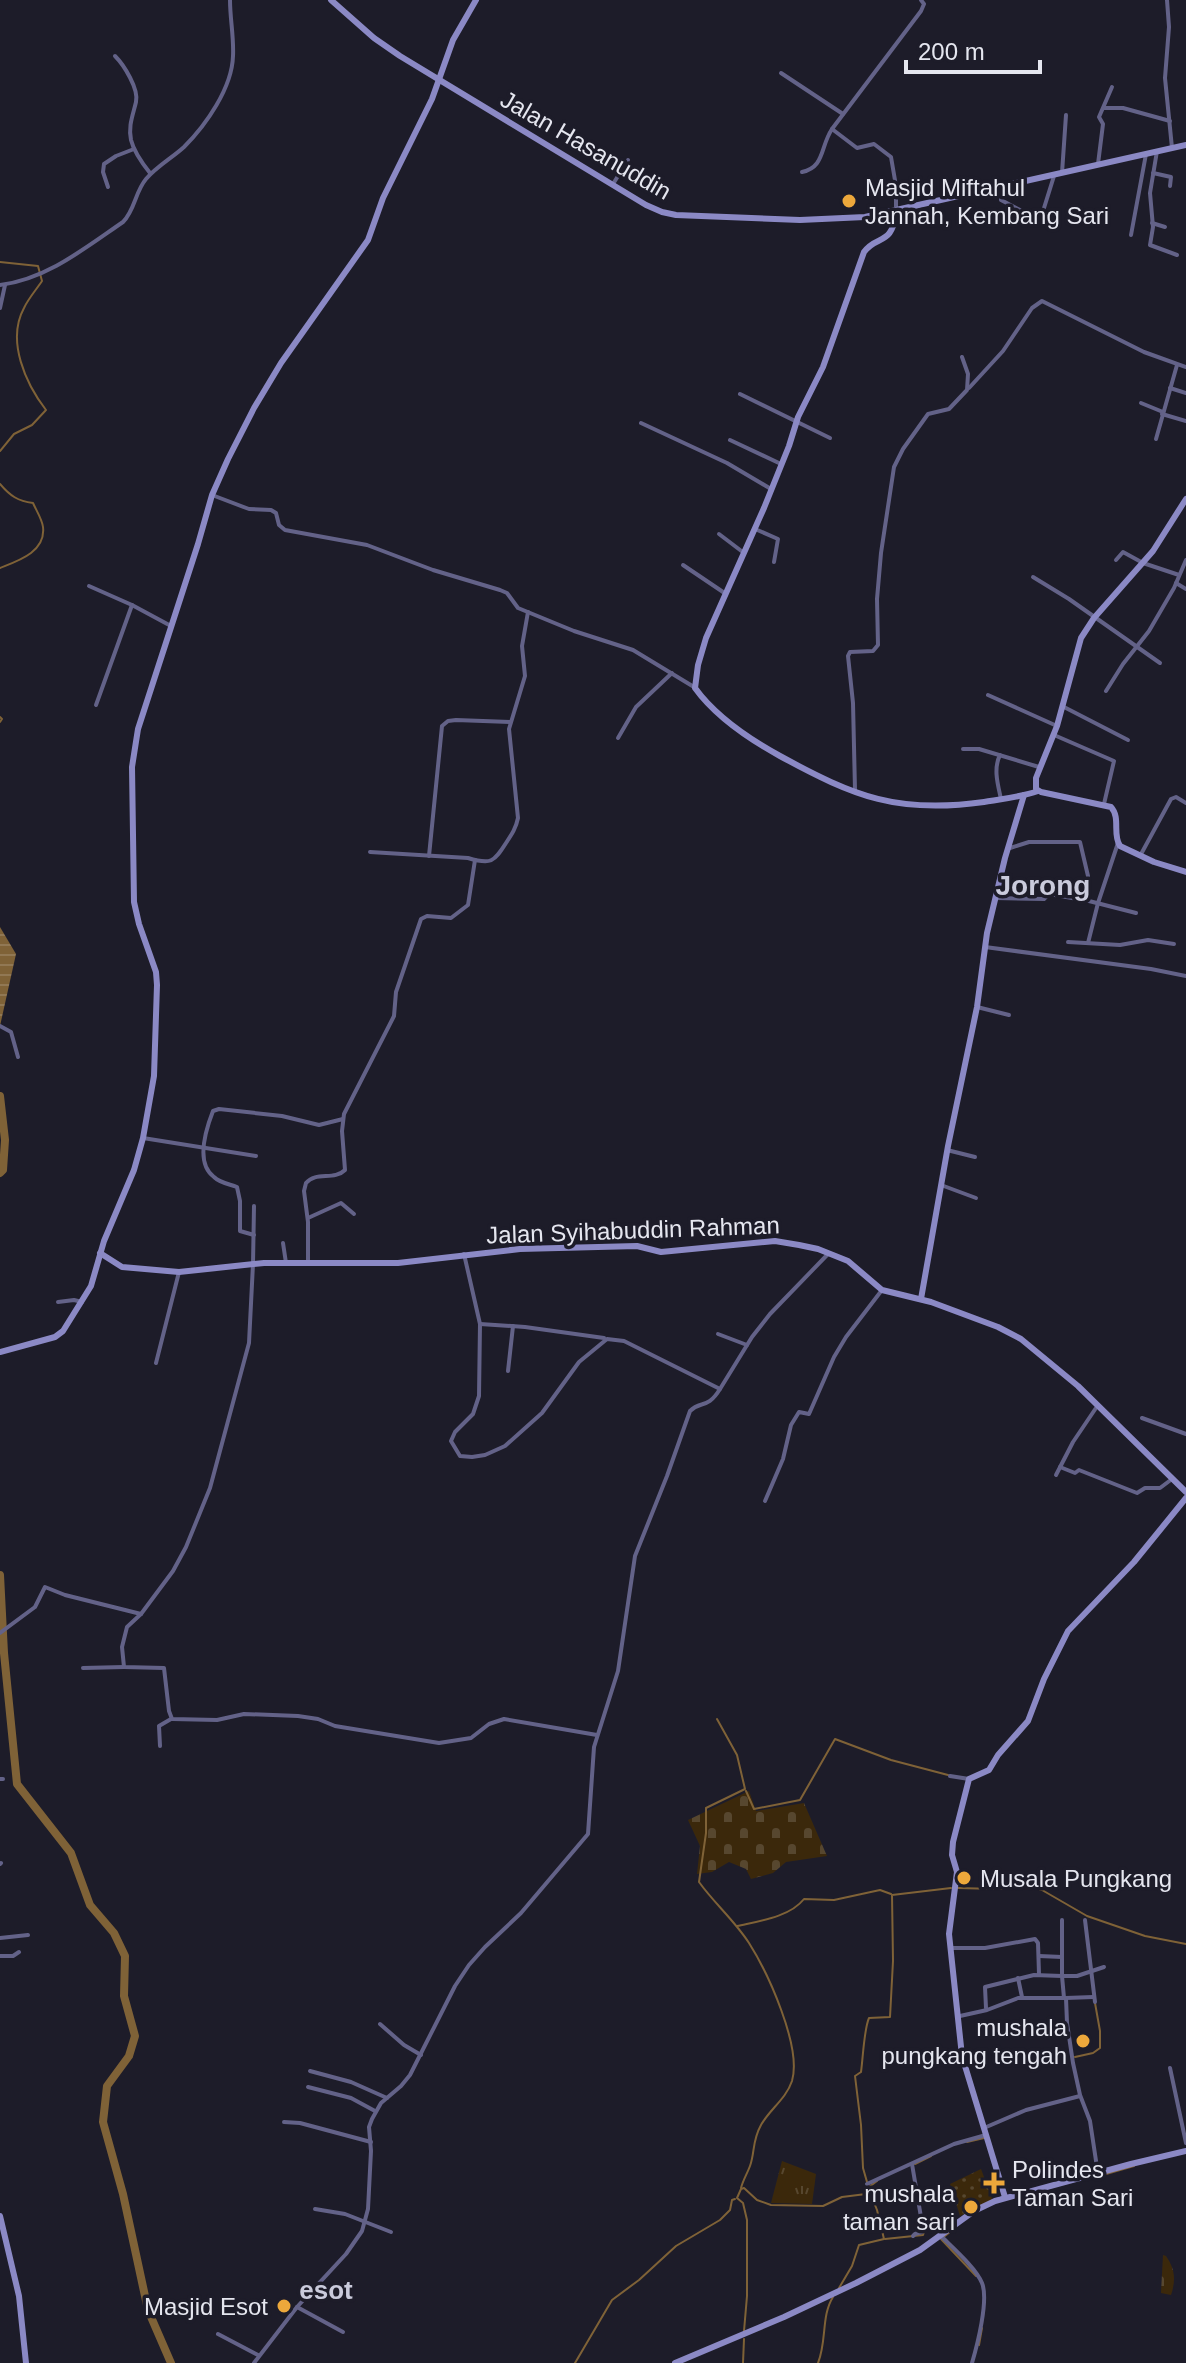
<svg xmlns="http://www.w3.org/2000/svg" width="1186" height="2363" viewBox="0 0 1186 2363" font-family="Helvetica,sans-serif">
<defs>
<pattern id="grass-tufts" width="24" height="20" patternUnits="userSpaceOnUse" patternTransform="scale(2)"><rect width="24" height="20" fill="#3b280b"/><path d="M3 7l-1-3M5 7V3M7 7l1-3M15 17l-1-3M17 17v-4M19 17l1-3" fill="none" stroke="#57472f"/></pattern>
<pattern id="cemetery-stones" width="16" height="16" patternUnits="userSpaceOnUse" patternTransform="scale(2)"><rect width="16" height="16" fill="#3b280b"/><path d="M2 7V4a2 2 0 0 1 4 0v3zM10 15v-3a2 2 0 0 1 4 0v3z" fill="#57472f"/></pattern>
<pattern id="garden-dots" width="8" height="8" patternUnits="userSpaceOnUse" patternTransform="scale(2)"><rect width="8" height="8" fill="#3b280b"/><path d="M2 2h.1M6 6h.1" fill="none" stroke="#57472f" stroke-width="1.8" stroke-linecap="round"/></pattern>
<pattern id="water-rules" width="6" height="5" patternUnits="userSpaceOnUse" patternTransform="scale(2)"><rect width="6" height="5" fill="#7f6237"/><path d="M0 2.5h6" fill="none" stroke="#917854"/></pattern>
</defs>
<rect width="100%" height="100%" fill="#1d1c29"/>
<polygon fill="url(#grass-tufts)" points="782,2161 816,2174 812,2204 771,2203"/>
<g fill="url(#cemetery-stones)">
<polygon points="749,1791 756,1811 804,1803 827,1856 786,1862 773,1873 751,1879 746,1869 729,1862 712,1872 697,1874 700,1846 688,1820"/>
<path d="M1163 2255 1166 2256C1175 2269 1176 2280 1171 2295L1161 2293Z"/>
</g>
<polygon fill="url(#garden-dots)" points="981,2169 993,2201 960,2216 950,2184"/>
<polygon fill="url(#water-rules)" points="0,927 16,954 0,1026"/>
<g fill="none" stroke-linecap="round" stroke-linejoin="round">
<g stroke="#7f6237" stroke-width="2">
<path d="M0 262 38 266 42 281C36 290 28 299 24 308 6 341 26 384 46 410L32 425 14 434 0 451"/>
<path d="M0 484C10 496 18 501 33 503 36 510 42 519 43 527 46 552 18 561 0 568"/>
<polyline points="0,717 2,719 0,722"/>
<path d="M717 1719 737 1755 745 1789 706 1808V1833L699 1882C714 1903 735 1921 749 1943 768 1973 802 2047 792 2081 786 2099 770 2109 761 2125 752 2141 755 2152 750 2166 747 2174 743 2180 741 2188"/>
<polyline points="746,1791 754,1809 800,1800 835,1739 891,1760 948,1775"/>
<polyline points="958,1888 996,1889 1027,1885 1042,1890 1087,1916 1145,1936 1186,1944"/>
<path d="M737 1926C759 1921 790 1917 804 1899L834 1900 880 1890 891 1894"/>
<polyline points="1075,2057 1093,2053 1100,2048 1100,2031 1095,2003"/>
<polyline points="967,2142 984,2138"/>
<polyline points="915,2164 931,2156"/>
<polyline points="1106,2174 1134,2166"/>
<path d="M867 2182 863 2168 861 2125 855 2076 861 2072C863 2058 864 2029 869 2018L890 2017 893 1961 892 1895 951 1888"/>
<polyline points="955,2228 941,2239 976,2276"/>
<polyline points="885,2239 923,2235 924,2232"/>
<polyline points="839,2288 852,2266 859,2245 884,2239 877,2210 869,2190"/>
<polyline points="744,2331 747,2296 747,2220 743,2203 737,2198 741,2189 744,2188 757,2200 771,2205 823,2206 842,2197 866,2194 869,2187 877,2181"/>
<polyline points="979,2345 982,2328"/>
<polyline points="575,2363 612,2300 639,2280 676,2246 720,2220 730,2210 732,2200 735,2199"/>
<polyline points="743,2363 744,2339"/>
<path d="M818 2363C827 2341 821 2316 833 2297"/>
</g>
<g stroke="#7f6237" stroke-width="8">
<polyline points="0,1096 5,1140 3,1170 0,1173"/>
<polyline points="0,1575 4,1653 17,1784 71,1853 90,1905 114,1933 125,1956 124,1996 135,2036 129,2056 107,2086 103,2122 123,2194 148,2310 171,2363"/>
</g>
<g stroke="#636288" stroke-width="4">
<polyline points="1167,0 1169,27 1165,78 1172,148"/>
<path d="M115 56C124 65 139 89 136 102 133 115 128 126 131 140 134 152 142 163 150 173"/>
<polyline points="781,73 843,114"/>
<polyline points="1104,108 1123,108 1170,121"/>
<polyline points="1157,151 1150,193 1153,227 1150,245 1177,255"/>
<polyline points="1098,164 1103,124 1099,117 1112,87"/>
<path d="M802 172C825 167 820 147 832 129"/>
<polyline points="1062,173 1066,115"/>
<polyline points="1153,173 1171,177 1170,186"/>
<polyline points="613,184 628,160"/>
<polyline points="108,187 103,172 104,164 116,156 134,149"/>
<polyline points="1000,188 1001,200 1020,210"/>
<polyline points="1044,208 1054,176"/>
<polyline points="896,211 896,186 891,157 874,144 857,148 832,129 921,11 924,4 921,0"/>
<polyline points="1152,223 1165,227"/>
<polyline points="1131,235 1146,154"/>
<path d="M0 285C47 279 85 248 123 222 135 210 135 192 146 179 157 166 172 158 184 147 206 125 232 88 233 56 234 37 230 19 230 0"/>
<polyline points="0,308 5,285"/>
<polyline points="969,388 1003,351 1032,308 1042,301 1144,352 1186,367"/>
<polyline points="1170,388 1186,393"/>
<polyline points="740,394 830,438"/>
<polyline points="1141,403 1163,412"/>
<polyline points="1162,414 1186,421"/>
<polyline points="641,423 727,463 771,489"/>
<polyline points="1156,439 1177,365"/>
<polyline points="730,440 781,464"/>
<polyline points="212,495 249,509 271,510 276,513 279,525 285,530 367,545 433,570 500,590 507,593 518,608 574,631 633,650 694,687"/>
<polyline points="755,529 778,539 774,562"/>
<polyline points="719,534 744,553"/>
<polyline points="1116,560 1123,552 1143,563 1179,575"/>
<polyline points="683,565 726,594"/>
<polyline points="1033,577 1069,599 1160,663"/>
<polyline points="1176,583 1186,589"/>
<polyline points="89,586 132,605 171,626"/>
<polyline points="1106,691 1123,664 1149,631 1174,588 1186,560"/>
<polyline points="988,695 1057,726"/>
<polyline points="96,705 132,605"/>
<polyline points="1062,706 1128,740"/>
<polyline points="1054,735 1114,761 1104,804"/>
<polyline points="618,738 636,707 672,673"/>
<polyline points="963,749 979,749 1039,767"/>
<path d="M1000 755C993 769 998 785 1001 799"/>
<polyline points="855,790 853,703 848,656 850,652 873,651 878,645 877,599 881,553 894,467 903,449 928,414 949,409 967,390 968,374 962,357"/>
<polyline points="1010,848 1029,842 1080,842 1088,876 1089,900"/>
<path d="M370 852 468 858C491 865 494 862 506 843 512 834 516 828 518 818L509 729 525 676 522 646 528 612"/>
<polyline points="429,856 442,726 448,721 456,720 510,722"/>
<polyline points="1140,856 1171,799 1176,797 1186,803"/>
<polyline points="995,898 1044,899 1049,894 1089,901 1136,913"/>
<polyline points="1068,942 1120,945 1148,940 1174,944"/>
<polyline points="1088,943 1098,903 1118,843"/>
<polyline points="985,947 1151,969 1186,976"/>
<polyline points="977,1007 1009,1015"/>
<polyline points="0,1026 11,1032 18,1057"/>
<polyline points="143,1138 256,1156"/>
<polyline points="947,1150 975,1157"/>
<polyline points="941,1185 976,1198"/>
<polyline points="254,1206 253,1264 249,1343 210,1488 186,1547 173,1571 141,1614 127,1627 122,1647 124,1667 164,1668 169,1711 172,1719 217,1720 244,1714 298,1716 318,1719 335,1726 439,1743 471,1738 489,1724 504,1719 597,1735"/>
<polyline points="308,1218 341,1203 354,1214"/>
<path d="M254 1235 240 1231V1201L237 1187C229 1184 220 1183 214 1177 195 1163 206 1129 213 1111L219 1109 282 1116 319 1125 343 1119"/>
<polyline points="283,1243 286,1263"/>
<polyline points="464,1254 480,1324 479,1396 473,1414 455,1432 451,1441 460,1456 472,1457 485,1455 505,1446 542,1413 579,1362 607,1339 624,1341 720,1389 752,1337 770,1314 829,1253"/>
<path d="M308 1264V1222L304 1191 306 1183C316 1171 334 1181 345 1170L342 1131 344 1114 394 1016 396 992 421 919 427 916 451 918 468 905 475 860"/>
<polyline points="58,1302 74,1300 82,1302"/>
<polyline points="480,1324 525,1327 604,1338"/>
<polyline points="718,1334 747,1345"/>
<polyline points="156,1363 179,1272"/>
<polyline points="508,1371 513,1326"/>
<polyline points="1142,1418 1186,1434"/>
<polyline points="1060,1467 1075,1473 1079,1470 1137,1493 1145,1488 1160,1488 1172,1479"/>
<polyline points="1056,1475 1073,1442 1098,1405"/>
<polyline points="765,1501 783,1459 791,1425 799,1412 809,1414 834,1357 846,1337 882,1290"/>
<polyline points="0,1633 35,1607 45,1587 65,1595 141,1614"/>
<polyline points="83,1668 124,1667"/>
<polyline points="160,1746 159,1726 171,1719"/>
<polyline points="950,1776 969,1779"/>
<polyline points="0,1779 3,1779"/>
<polyline points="0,1864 1,1863"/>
<polyline points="1062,1920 1062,1976 1077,1976 1104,1967"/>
<polyline points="1085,1920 1095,2002"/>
<polyline points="0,1938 28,1935"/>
<polyline points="953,1948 985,1948 1035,1939 1038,1943 1039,1974"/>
<polyline points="0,1956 13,1956 19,1952"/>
<polyline points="1039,1956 1062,1957"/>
<polyline points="1018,1978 1022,1997"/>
<polyline points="1066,1998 1093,1997"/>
<polyline points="986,2008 985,1987 1034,1975 1062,1976 1064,1998"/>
<polyline points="960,2016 987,2010 1018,1998 1066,1998 1067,2023 1073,2063 1080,2095 1090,2121 1098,2174"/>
<polyline points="380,2024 404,2045 421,2055"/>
<polyline points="1170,2068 1186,2143"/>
<polyline points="310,2071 351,2082 387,2098"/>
<polyline points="308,2087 351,2098 375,2111"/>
<polyline points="284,2122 300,2123 371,2142"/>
<polyline points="984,2128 1026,2110 1080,2096"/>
<polyline points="912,2164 923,2229 922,2232 915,2234 913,2236"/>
<polyline points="867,2184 954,2144 986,2135"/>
<polyline points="315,2209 345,2214 391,2232"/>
<path d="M941 2236C953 2248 976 2268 982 2283 989 2300 977 2346 972 2363"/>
<polyline points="297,2307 343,2332"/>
<polyline points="218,2334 258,2355"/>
<path d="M254 2363 297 2307 346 2254 362 2231 368 2209 371 2151 369 2127 372 2119 381 2103 401 2086 410 2075 455 1986 469 1965 485 1947 521 1913 588 1834 594 1747 618 1671 635 1556 667 1476 690 1411C701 1400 707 1410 720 1389"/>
</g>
<g stroke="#8b89c5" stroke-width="6">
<polyline points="331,0 374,38 400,56 646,205 662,212 676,215 800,220 865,217 1186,145"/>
<path d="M896 212C892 247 877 234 864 252L823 367 798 417 789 446 764 508 706 638 698 665 695 688C716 717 749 739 780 756 855 797 898 814 984 802 1003 799 1021 797 1038 791"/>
<path d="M1186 499 1153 551 1094 618 1081 638 1057 726 1036 778V789L1041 792 1111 807C1121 818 1112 834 1120 846L1154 862 1186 872"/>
<polyline points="100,1253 122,1267 179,1272 264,1263 398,1263 520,1249 637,1246 661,1252 775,1241 799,1245 818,1249 848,1261 882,1290 931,1302 998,1327 1021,1339 1078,1386 1186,1492"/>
<polyline points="921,1299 948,1146 977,1007 987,933 1005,858 1024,795"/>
<polyline points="0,1352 55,1337 63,1331 91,1286 104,1241 134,1170 143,1138 154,1076 157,985 156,972 139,924 134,902 132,767 138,729 198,544 212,495 228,459 254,408 281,363 368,240 383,198 432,99 453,40 476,0"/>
<polyline points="1005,2197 962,2056 949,1934 957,1872 952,1855 953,1842 969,1779 989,1770 998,1755 1028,1721 1044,1679 1068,1631 1134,1562 1186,1498"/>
<polyline points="0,2216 19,2296 26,2363"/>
<polyline points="675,2363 784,2317 856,2283 920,2250 974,2211 995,2201 1131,2164 1186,2151"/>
</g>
</g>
<g fill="#eda83b" stroke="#1d1c29" stroke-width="3">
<circle cx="849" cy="201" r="8"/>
<circle cx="964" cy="1878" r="8"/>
<circle cx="1083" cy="2041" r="8"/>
<path d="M990 2171h8v8h8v8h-8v8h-8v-8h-8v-8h8z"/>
<circle cx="971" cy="2207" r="8"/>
<circle cx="284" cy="2306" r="8"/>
</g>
<g text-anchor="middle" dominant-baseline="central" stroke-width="7" stroke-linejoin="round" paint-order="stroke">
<g font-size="24" fill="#e5e6ef" stroke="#1d1c29">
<text transform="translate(586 145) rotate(30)">Jalan Hasanuddin</text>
<text transform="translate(633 1230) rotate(-2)">Jalan Syihabuddin Rahman</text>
</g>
<g font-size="24" fill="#e5e6ef" stroke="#1d1c29" text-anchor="start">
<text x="865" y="187">Masjid Miftahul<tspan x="865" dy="28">Jannah, Kembang Sari</tspan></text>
<text x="980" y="1878">Musala Pungkang</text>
<text x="1067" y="2027" text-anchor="end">mushala<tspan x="1067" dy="28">pungkang tengah</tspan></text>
<text x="1012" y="2169">Polindes<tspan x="1012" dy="28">Taman Sari</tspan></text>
<text x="955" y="2193" text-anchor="end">mushala<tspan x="955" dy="28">taman sari</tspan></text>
<text x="268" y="2306" text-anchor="end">Masjid Esot</text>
</g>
<g font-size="26" font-weight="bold" fill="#cacbdc" stroke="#1d1c29">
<text x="326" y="2290">esot</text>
</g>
<g font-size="28" font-weight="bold" fill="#cacbdc" stroke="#1d1c29">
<text x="1043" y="885">Jorong</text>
</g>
</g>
<path d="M906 60v12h134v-12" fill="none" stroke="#e5e6ef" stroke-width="4"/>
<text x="918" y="60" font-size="24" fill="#e5e6ef" stroke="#1d1c29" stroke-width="6" paint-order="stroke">200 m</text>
</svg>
